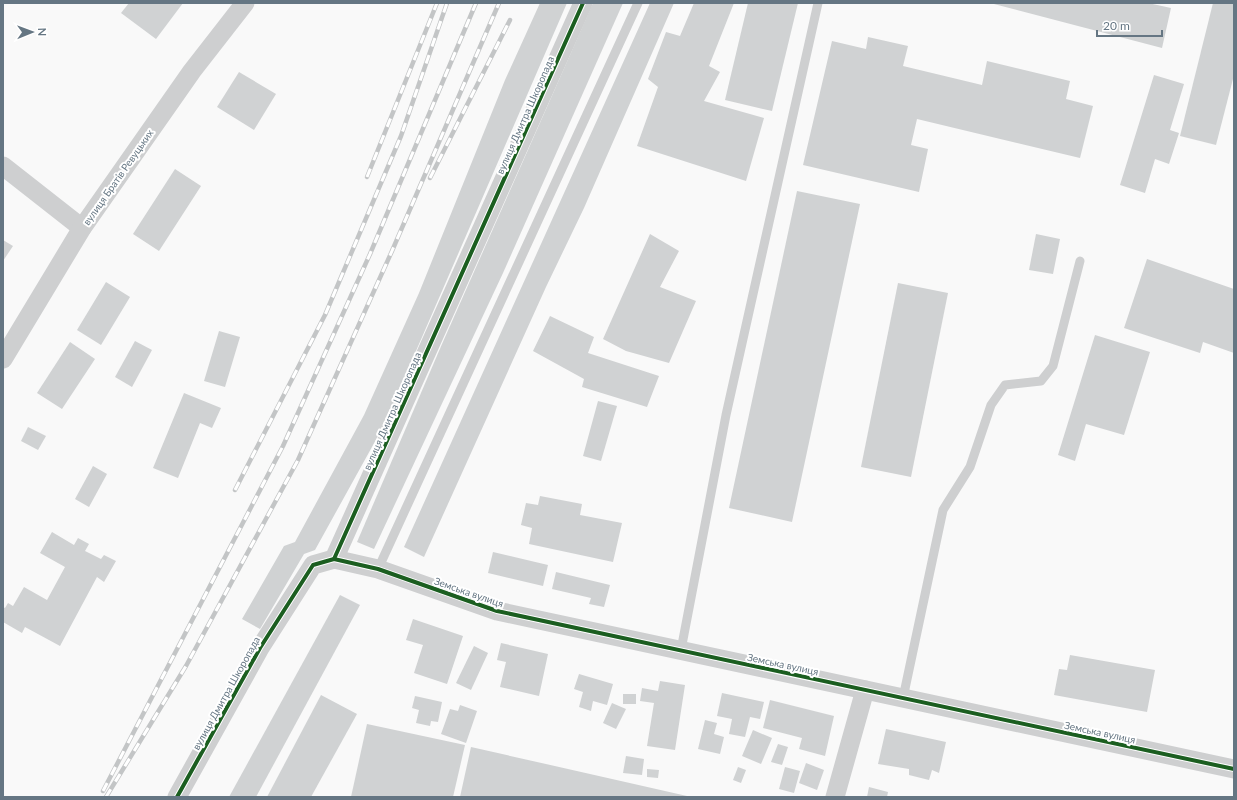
<svg xmlns="http://www.w3.org/2000/svg" width="1237" height="800" viewBox="0 0 1237 800" font-family="Lato,sans-serif">
<rect width="100%" height="100%" fill="#f9f9f9"/>
<g fill="#d0d2d3">
<polygon points="129,3 183,3 156,39 121,13"/>
<polygon points="540,3 567,3 383,427 315,550 304,554 260,629 242,619 284,546 295,542 364,415 419,293 505,80"/>
<polygon points="593,3 623,3 503,273 374,549 357,542 442,344"/>
<polygon points="650,3 674,3 584,208 546,287 424,557 404,547"/>
<polygon points="694,3 734,3 709,66 720,72 704,101 764,118 746,181 637,146 658,87 648,79 666,32 680,36"/>
<polygon points="748,3 798,3 772,111 725,100"/>
<polygon points="990,3 1148,3 1171,8 1162,48"/>
<polygon points="1213,3 1234,3 1234,75 1216,145 1180,136"/>
<polygon points="868,37 908,46 903,66 982,85 987,61 1070,81 1066,99 1093,106 1080,158 917,119 911,145 928,149 919,192 803,165 832,41 866,49"/>
<polygon points="239,72 276,94 254,130 217,107"/>
<polygon points="1154,75 1184,84 1170,130 1179,133 1169,164 1155,159 1145,193 1120,185"/>
<polygon points="175,169 201,186 159,251 133,234"/>
<polygon points="797,191 860,204 792,522 729,508"/>
<polygon points="650,234 679,251 660,287 696,301 669,363 626,351 603,339"/>
<polygon points="1036,234 1060,239 1053,274 1029,270"/>
<polygon points="3,240 13,246 3,261"/>
<polygon points="1147,259 1234,289 1234,353 1203,342 1200,353 1124,328"/>
<polygon points="106,282 130,297 101,345 77,330"/>
<polygon points="898,283 948,293 911,477 861,467"/>
<polygon points="550,316 594,337 588,353 659,376 647,407 582,387 584,379 533,351"/>
<polygon points="219,331 240,337 225,387 204,381"/>
<polygon points="1095,335 1150,352 1124,435 1086,424 1075,461 1058,455"/>
<polygon points="135,341 152,350 132,387 115,377"/>
<polygon points="70,342 95,359 62,409 37,393"/>
<polygon points="184,393 221,408 212,428 200,423 178,478 153,468"/>
<polygon points="598,401 617,406 601,461 583,456"/>
<polygon points="28,427 46,436 38,450 21,441"/>
<polygon points="93,466 107,474 89,507 75,499"/>
<polygon points="540,496 582,504 580,515 622,523 613,562 529,544 532,528 521,525 526,503 538,505"/>
<polygon points="52,532 74,545 78,538 89,544 85,551 101,559 104,555 116,561 104,582 97,577 60,646 25,627 22,633 3,622 3,607 5,608 8,603 13,606 24,587 47,600 65,567 40,553"/>
<polygon points="493,552 548,565 543,586 488,573"/>
<polygon points="556,572 610,585 604,607 589,604 591,598 552,589"/>
<polygon points="340,595 360,605 256,797 229,797"/>
<polygon points="413,619 463,636 447,684 414,673 423,645 406,640"/>
<polygon points="501,643 548,654 539,696 500,687 506,662 497,660"/>
<polygon points="474,646 488,653 471,690 456,683"/>
<polygon points="1070,655 1155,670 1147,712 1054,695 1059,669 1067,670"/>
<polygon points="579,674 613,684 607,705 593,701 591,711 579,707 583,692 574,689"/>
<polygon points="660,681 685,685 675,750 647,746 654,703 640,701 642,688 658,691"/>
<polygon points="722,693 764,702 760,719 750,717 745,737 729,734 732,719 717,716"/>
<rect x="623" y="694" width="13" height="10"/>
<polygon points="321,695 357,714 311,797 267,797"/>
<polygon points="415,696 442,702 438,722 431,721 430,726 416,723 419,710 412,708"/>
<polygon points="770,700 834,716 825,756 799,749 802,738 763,728"/>
<polygon points="612,703 626,709 616,729 603,723"/>
<polygon points="460,705 477,711 466,743 441,734 450,709 458,711"/>
<polygon points="705,720 717,723 714,734 724,737 720,754 698,749"/>
<polygon points="367,724 465,745 453,797 351,797"/>
<polygon points="886,729 946,742 939,773 932,770 929,780 909,775 909,769 878,764"/>
<polygon points="753,730 772,738 761,764 742,756"/>
<polygon points="778,744 788,747 782,765 771,762"/>
<polygon points="471,747 687,796 686,797 460,797"/>
<polygon points="626,756 644,759 642,775 623,773"/>
<polygon points="806,763 824,770 817,790 799,783"/>
<polygon points="738,767 746,770 741,783 733,780"/>
<polygon points="785,767 800,771 794,793 779,789"/>
<polygon points="647,769 659,770 658,778 647,777"/>
<polygon points="869,787 888,792 887,797 867,797"/>
</g>
<g fill="none" stroke-linecap="round" stroke-linejoin="round">
<g stroke="#cecfd0" stroke-width="9">
<polyline points="378,569 638,3"/>
<polyline points="681,650 726,415 818,3"/>
<polyline points="903,698 943,510 970,467 991,405 1005,385 1041,381 1053,366 1080,261"/>
</g>
<g stroke="#cecfd0" stroke-width="19">
<polyline points="3,166 82,228"/>
<polyline points="3,359 82,228 192,71 245,3"/>
<polyline points="334,559 378,569 497,611 1234,769"/>
<polyline points="177,797 260,648 313,565 334,559 583,3"/>
<polyline points="835,797 865,690"/>
</g>
<defs>
<g id="rail">
<polyline points="367,177 437,3"/>
<polyline points="430,178 510,20"/>
<polyline points="235,490 325,315 401,136 447,3"/>
<polyline points="103,791 283,446 370,254 476,3"/>
<polyline points="106,797 186,666 298,460 392,251 499,3"/>
</g>
</defs>
<use href="#rail" stroke="#c3c5c6" stroke-width="4.5"/>
<use href="#rail" stroke="#fff" stroke-width="3" stroke-dasharray="9" stroke-linecap="butt"/>
<defs>
<g id="cycleway">
<polyline points="334,559 378,569 497,611 1234,769"/>
<polyline points="177,797 260,648 313,565 334,559 583,3"/>
</g>
</defs>
<use href="#cycleway" stroke="#fff" stroke-width="6"/>
<use href="#cycleway" stroke="#1b5e20" stroke-width="4"/>
</g>
<g text-anchor="middle" dominant-baseline="central" stroke-width="4" stroke-linejoin="round" paint-order="stroke">
<g font-size="10" fill="#657683" stroke="#fff">
<text transform="translate(525 115) rotate(-66)">вулиця Дмитра Шкоропада</text>
<text transform="translate(118 177) rotate(-55)">вулиця Братів Ревуцьких</text>
<text transform="translate(392 411) rotate(-66)">вулиця Дмитра Шкоропада</text>
<text transform="translate(469 592) rotate(19)">Земська вулиця</text>
<text transform="translate(783 664) rotate(12)">Земська вулиця</text>
<text transform="translate(226 693) rotate(-61)">вулиця Дмитра Шкоропада</text>
<text transform="translate(1100 732) rotate(12)">Земська вулиця</text>
</g>
</g>
<rect width="1237" height="800" fill="none" stroke="#657683" stroke-width="8"/>
<g transform="translate(32 32) rotate(89)" stroke="#ffffff" stroke-width="3" paint-order="stroke">
<path d="M0-3L7 15L0 10L-7 15Z" fill="#657683"/>
<text y="-6" font-size="11" font-weight="bold" text-anchor="middle" fill="#657683">N</text>
</g>
<path d="M1097 30v6h65v-6" fill="none" stroke="#657683" stroke-width="2"/>
<text x="1103" y="30" font-size="12" fill="#657683" stroke="#ffffff" stroke-width="3" paint-order="stroke">20 m</text>
</svg>
